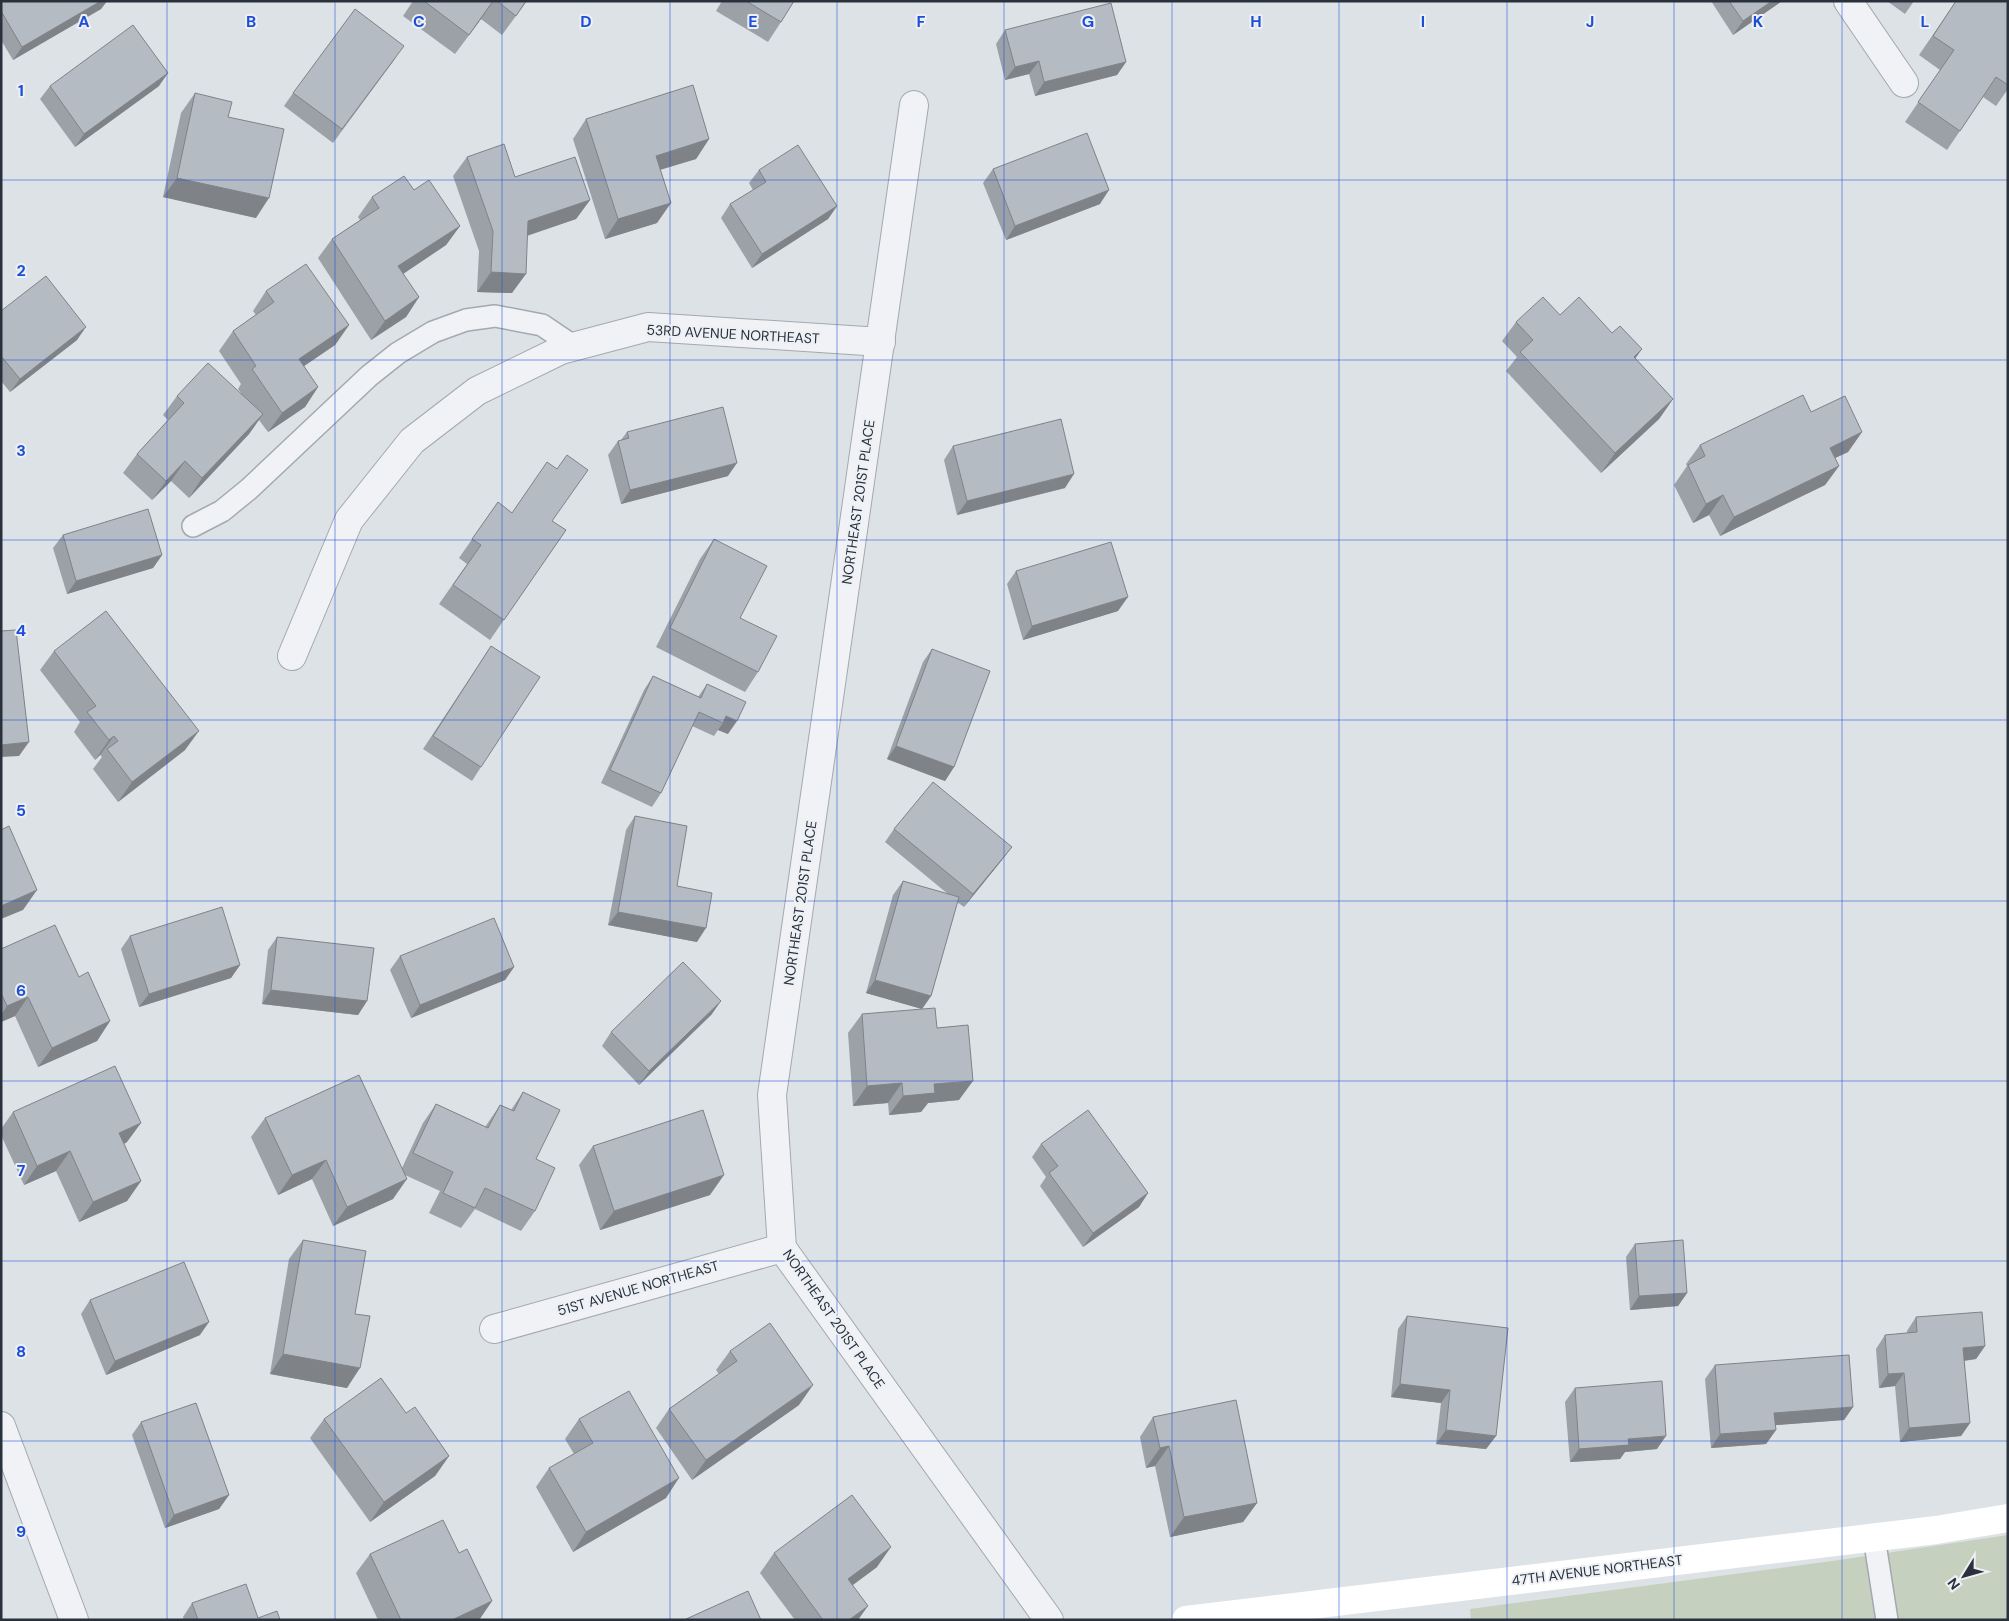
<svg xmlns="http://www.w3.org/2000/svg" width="2009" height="1621" viewBox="0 0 2009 1621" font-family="'DM Sans',sans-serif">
<rect width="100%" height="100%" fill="#dde2e6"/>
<polygon fill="#c5d0bf" points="2008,1535 2008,1620 1471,1620 1470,1609 1832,1561"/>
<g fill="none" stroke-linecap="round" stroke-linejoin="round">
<defs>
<g id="lane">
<polyline points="193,526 222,511 249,489 369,376 398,353 433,332 466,320 495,316 542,325 573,346"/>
<polyline points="1874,1537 1887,1620"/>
</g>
<g id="street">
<polyline points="1848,1 1904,83"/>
<polyline points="914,105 772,1095 782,1248 1049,1620"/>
<polyline points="292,656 349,520 412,441 477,391 561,350 648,327 881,342"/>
<polyline points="494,1329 782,1248"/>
<polyline points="1,1426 74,1620"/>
</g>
</defs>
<use href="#lane" stroke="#a3a9b0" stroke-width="24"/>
<use href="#street" stroke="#a3a9b0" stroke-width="30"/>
<use href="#lane" stroke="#f0f2f5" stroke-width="21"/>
<use href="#street" stroke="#f0f2f5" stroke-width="28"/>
<polyline stroke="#fff" stroke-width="28" points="1186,1620 1936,1530 2008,1518"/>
</g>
<g fill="#9ca1a8">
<polygon points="1,1 107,1 101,9 13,60 1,40"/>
<polygon points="413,1 527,1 502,35 481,19 455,54 403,16"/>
<polygon points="722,1 794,1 781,22 768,42 716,11"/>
<polygon points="1711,1 1782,1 1733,35"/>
<polygon points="1887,1 1914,1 1905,14"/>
<polygon points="1956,1 2008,1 2008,89 1996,106 1983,97 1947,150 1905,122 1940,70 1919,55"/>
<polygon points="1005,30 1126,62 1117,75 1035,96 1029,74 1005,80 996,44"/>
<polygon points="395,59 333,143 284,106 293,93"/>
<polygon points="50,86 159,86 75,147 40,99"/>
<polygon points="195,93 228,117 256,218 163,197 181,113"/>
<polygon points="586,119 709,139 696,159 660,170 657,223 605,239 573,139"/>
<polygon points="467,157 515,177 590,200 576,219 527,236 512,293 477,292 479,251 453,176"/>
<polygon points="993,169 1100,204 1006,240 983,183"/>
<polygon points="759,170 837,206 828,219 752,268 721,218 730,204 753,190 749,183"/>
<polygon points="414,190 460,226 446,245 403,274 419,297 406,317 371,340 318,258 332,239 360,220 358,217 372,197"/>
<polygon points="266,291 349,325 335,345 304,366 318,387 305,407 268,432 259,420 249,434 189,498 171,481 152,500 123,473 137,454 168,420 163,415 177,396 241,393 238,389 241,384 219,351 233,331 256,315 253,311"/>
<polygon points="1,311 77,340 10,392 1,381"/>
<polygon points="1560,315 1635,358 1673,399 1659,419 1601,473 1506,371 1517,357 1502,341 1516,322"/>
<polygon points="1811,412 1862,432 1848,452 1835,458 1839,466 1825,485 1720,536 1709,515 1693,523 1674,485 1687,466 1686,464 1700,445"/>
<polygon points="627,432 728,476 621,504 608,455 618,441 621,440"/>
<polygon points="953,446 1065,488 957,515 944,460"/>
<polygon points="498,502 512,513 552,521 566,530 490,640 439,604 467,564 459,558"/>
<polygon points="63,535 162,555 153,568 67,594 53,548"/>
<polygon points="714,539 758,672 745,692 656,647 700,559"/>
<polygon points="1016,571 1118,611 1023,640 1007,584"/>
<polygon points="491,646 481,767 472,781 423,749"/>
<polygon points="932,649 954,767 945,781 887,759 923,662"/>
<polygon points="54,651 185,750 118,802 93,769 102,757 100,755 95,760 74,732 80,722 40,670"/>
<polygon points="653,676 698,697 707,684 728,734 718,730 714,736 692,726 661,793 652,807 601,783 644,690"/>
<polygon points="635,816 677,886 697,942 608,925 626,830"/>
<polygon points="894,829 1002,860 964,907 957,902 931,996 922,1009 866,993 893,895 903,881 948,894 885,842"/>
<polygon points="130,936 240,965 231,978 139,1007 121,949"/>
<polygon points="277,937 367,1001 358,1015 262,1004 268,950"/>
<polygon points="1,949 79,977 110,1021 97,1041 38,1067 15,1016 1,1022"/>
<polygon points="400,956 514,967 505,980 411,1018 390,970"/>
<polygon points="712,1014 639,1085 602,1046 611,1032"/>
<polygon points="862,1014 937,1028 959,1100 928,1103 921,1112 889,1115 888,1103 853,1106 848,1033"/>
<polygon points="523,1092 536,1159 535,1211 521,1231 475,1209 461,1228 429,1213 440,1191 405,1175 393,1199 333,1226 312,1179 278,1195 251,1137 265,1118 402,1168 423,1123 436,1104 485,1127 500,1105 511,1110"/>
<polygon points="13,1112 127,1142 124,1144 141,1181 127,1201 79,1222 56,1171 24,1185 1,1135 1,1129"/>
<polygon points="1041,1144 1148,1193 1139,1207 1083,1247 1040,1186 1046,1177 1032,1157"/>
<polygon points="593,1146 710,1195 600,1230 579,1165"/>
<polygon points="303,1240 355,1314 347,1388 270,1374 289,1259"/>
<polygon points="1635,1244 1687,1293 1678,1306 1630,1310 1626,1257"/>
<polygon points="90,1300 200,1335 106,1375 81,1314"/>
<polygon points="1407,1316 1496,1436 1486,1449 1436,1444 1441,1403 1391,1397 1398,1329"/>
<polygon points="1916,1317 1985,1346 1976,1359 1964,1361 1970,1423 1961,1436 1900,1442 1895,1386 1879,1388 1876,1349 1885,1335 1907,1333 1907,1331"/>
<polygon points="730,1351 799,1405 692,1480 656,1428 669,1409 719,1374 716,1370"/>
<polygon points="1715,1365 1853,1407 1844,1420 1775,1425 1776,1430 1766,1444 1711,1448 1705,1379"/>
<polygon points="1575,1388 1657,1449 1625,1452 1620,1459 1570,1462 1565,1402"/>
<polygon points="406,1413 449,1456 435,1476 370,1522 310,1438 324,1419"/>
<polygon points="1153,1417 1257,1503 1243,1522 1170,1537 1155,1466 1146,1468 1140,1437"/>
<polygon points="579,1419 666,1498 573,1552 536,1487 549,1468 574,1454 565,1439"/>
<polygon points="141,1422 229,1495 219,1509 165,1528 132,1435"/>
<polygon points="459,1553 492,1601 479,1620 378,1620 356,1573 370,1554"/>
<polygon points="774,1553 877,1567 853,1585 858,1620 795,1620 760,1573"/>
<polygon points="192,1603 258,1618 280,1620 184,1620 183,1617"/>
</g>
<g fill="#7f8388">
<polygon points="101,1 107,1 101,9 13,60 22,47"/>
<polygon points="493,1 481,19 455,54 469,35"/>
<polygon points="1772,1 1782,1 1733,35 1743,21"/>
<polygon points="1039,61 1029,74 1005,80 1015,67"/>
<polygon points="1126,62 1117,75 1035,96 1044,82"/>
<polygon points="168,73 159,86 75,147 84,134"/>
<polygon points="709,139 696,159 642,175 656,156"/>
<polygon points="177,178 269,198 256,218 163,197"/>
<polygon points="1109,190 1100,204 1006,240 1015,226"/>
<polygon points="590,200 576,219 514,240 528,221"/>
<polygon points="671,203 657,223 605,239 618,219"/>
<polygon points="837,206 828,219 752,268 762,254"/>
<polygon points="460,226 446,245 385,286 398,266"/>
<polygon points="491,272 526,274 512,293 477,292"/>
<polygon points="419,297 406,317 371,340 385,321"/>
<polygon points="349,325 335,345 285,379 299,359"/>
<polygon points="86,327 77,340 10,392 20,379"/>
<polygon points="1642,349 1628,369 1634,357"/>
<polygon points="318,387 305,407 268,432 282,413"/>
<polygon points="1673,399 1659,419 1601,473 1615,453"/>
<polygon points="263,414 249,434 189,498 202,478"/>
<polygon points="1862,432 1848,452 1816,467 1830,448"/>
<polygon points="185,461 171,481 152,500 166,481"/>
<polygon points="737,463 728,476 621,504 630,490"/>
<polygon points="1839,466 1825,485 1720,536 1734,517"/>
<polygon points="1074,474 1065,488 957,515 967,501"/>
<polygon points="1723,495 1709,515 1693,523 1706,504"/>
<polygon points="162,555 153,568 67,594 76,581"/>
<polygon points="1128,597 1118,611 1023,640 1032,626"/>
<polygon points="726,716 737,721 728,734 718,730 723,723"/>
<polygon points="199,731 185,750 118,802 132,782"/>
<polygon points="114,736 100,755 95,760 109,740"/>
<polygon points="29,742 19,756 1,757 1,745"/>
<polygon points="896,746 954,767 945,781 887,759"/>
<polygon points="1012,847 1002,860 964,907 973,894"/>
<polygon points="37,890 23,910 1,919 1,906"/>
<polygon points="618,912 706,928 697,942 608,925"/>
<polygon points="240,965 231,978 139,1007 149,994"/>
<polygon points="514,967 505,980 411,1018 420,1005"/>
<polygon points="875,980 931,996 922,1009 866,993"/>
<polygon points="271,990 367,1001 358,1015 262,1004"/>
<polygon points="28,997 15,1016 1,1022 1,1015 7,1006"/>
<polygon points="721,1001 712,1014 639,1085 649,1071"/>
<polygon points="110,1021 97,1041 38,1067 52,1048"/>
<polygon points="973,1081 959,1100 928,1103 921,1112 889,1115 903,1096 934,1084"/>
<polygon points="902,1083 888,1103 853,1106 867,1086"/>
<polygon points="141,1123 127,1142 105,1153 119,1133"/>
<polygon points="70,1151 56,1171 24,1185 37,1166"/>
<polygon points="326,1160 312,1179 278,1195 292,1175"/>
<polygon points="724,1175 710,1195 600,1230 614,1211"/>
<polygon points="407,1179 393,1199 333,1226 347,1207"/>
<polygon points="141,1181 127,1201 79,1222 93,1202"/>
<polygon points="1148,1193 1139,1207 1083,1247 1093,1233"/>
<polygon points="1687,1293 1678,1306 1630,1310 1639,1296"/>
<polygon points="209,1322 200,1335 106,1375 115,1361"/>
<polygon points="1985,1346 1976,1359 1954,1362 1963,1348"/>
<polygon points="283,1354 360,1368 347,1388 270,1374"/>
<polygon points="1904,1373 1895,1386 1879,1388 1888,1374"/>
<polygon points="1400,1384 1450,1390 1441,1403 1391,1397"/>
<polygon points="813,1385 799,1405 692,1480 706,1460"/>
<polygon points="1853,1407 1844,1420 1765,1426 1774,1413"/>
<polygon points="1970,1423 1961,1436 1900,1442 1909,1428"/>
<polygon points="1446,1430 1496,1436 1486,1449 1436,1444"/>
<polygon points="1776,1430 1766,1444 1711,1448 1720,1434"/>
<polygon points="1666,1436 1657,1449 1625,1452 1620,1459 1570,1462 1579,1449 1628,1439"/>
<polygon points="1169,1446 1155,1466 1146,1468 1160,1448"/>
<polygon points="449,1456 435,1476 370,1522 384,1502"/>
<polygon points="679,1478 666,1498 573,1552 586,1532"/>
<polygon points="229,1495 219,1509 165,1528 174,1515"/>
<polygon points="1257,1503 1243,1522 1170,1537 1184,1517"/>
<polygon points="891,1547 877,1567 835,1598 848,1579"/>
<polygon points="492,1601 479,1620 452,1620"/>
<polygon points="868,1606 858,1620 849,1620"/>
</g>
<g fill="#b5bbc3" stroke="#7f8388">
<polygon points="1,1 101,1 22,47 1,11"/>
<polygon points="424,1 493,1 469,35"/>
<polygon points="497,1 526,1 516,16"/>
<polygon points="746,1 794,1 781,22"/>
<polygon points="1729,1 1772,1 1743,21"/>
<polygon points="1956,1 2008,1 2008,85 1996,77 1960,131 1918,102 1954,50 1933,36"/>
<polygon points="1111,3 1126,62 1044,82 1039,61 1015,67 1005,30"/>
<polygon points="355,9 404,46 342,129 293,93"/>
<polygon points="133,25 168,73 84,134 50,86"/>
<polygon points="693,85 709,139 656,156 671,203 618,219 586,119"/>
<polygon points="195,93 232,102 228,117 284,129 269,198 177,178"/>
<polygon points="1087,133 1109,190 1015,226 993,169"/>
<polygon points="504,144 515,177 575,157 590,200 528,221 526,274 491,272 493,231 467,157"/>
<polygon points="798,145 837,206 762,254 730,204 766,182 759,170"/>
<polygon points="404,176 414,190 429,180 460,226 398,266 419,297 385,321 332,239 379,208 372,197"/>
<polygon points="306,264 349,325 299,359 318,387 282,413 252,369 256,366 233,331 274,302 266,291"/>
<polygon points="46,276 86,327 20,379 1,356 1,311"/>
<polygon points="1543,297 1560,315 1579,297 1612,333 1620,326 1642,349 1634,357 1673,399 1615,453 1520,352 1533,340 1516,322"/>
<polygon points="208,363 263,414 202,478 185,461 166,481 137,454 184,403 177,396"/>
<polygon points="1803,395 1811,412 1845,396 1862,432 1830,448 1839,466 1734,517 1723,495 1706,504 1688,465 1705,456 1700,445"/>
<polygon points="723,407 737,463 630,490 618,441 629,438 627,432"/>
<polygon points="1061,419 1074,474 967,501 953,446"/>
<polygon points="567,455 588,470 552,521 566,530 504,620 453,585 481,545 472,539 498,502 512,513 547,462 557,469"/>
<polygon points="148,509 162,555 76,581 63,535"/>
<polygon points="714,539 767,566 740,618 777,636 758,672 670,628"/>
<polygon points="1111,542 1128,597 1032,626 1016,571"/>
<polygon points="106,611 199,731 132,782 107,749 118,741 114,736 109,740 87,712 96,706 54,651"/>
<polygon points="16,630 29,742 1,745 1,631"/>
<polygon points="491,646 540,677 481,767 433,736"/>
<polygon points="932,649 990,671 954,767 896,746"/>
<polygon points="653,676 701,698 707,684 746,702 737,721 726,716 723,723 699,712 661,793 610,770"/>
<polygon points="933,782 1012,847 973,894 894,829"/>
<polygon points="635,816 687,826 677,886 712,893 706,928 618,912"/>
<polygon points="9,826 37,890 1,906 1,830"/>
<polygon points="903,881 959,897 931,996 875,980"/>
<polygon points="222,907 240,965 149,994 130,936"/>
<polygon points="494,918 514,967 420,1005 400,956"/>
<polygon points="55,925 79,977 88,972 110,1021 52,1048 28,997 7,1006 1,993 1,949"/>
<polygon points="277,937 374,948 367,1001 271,990"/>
<polygon points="683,962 721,1001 649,1071 611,1032"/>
<polygon points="935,1008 937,1028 968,1025 973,1081 934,1084 935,1093 903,1096 902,1083 867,1086 862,1014"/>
<polygon points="115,1066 141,1123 119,1133 141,1181 93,1202 70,1151 37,1166 13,1112"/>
<polygon points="359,1075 407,1179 347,1207 326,1160 292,1175 265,1118"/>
<polygon points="523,1092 560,1110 536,1159 555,1168 535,1211 485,1188 475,1208 443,1193 453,1172 413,1153 436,1104 488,1128 500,1105 514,1111"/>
<polygon points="703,1110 724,1175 614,1211 593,1146"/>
<polygon points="1088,1110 1148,1193 1093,1233 1049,1173 1058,1166 1041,1144"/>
<polygon points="303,1240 366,1251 355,1314 370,1316 360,1368 283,1354"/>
<polygon points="1683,1240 1687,1293 1639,1296 1635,1244"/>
<polygon points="184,1262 209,1322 115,1361 90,1300"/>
<polygon points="1982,1312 1985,1346 1963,1348 1970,1423 1909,1428 1904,1373 1888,1374 1885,1335 1917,1332 1916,1317"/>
<polygon points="1407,1316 1508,1328 1496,1436 1446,1430 1450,1390 1400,1384"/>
<polygon points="770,1323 813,1385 706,1460 669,1409 737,1361 730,1351"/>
<polygon points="1849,1355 1853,1407 1774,1413 1776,1430 1720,1434 1715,1365"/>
<polygon points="381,1378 406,1413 415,1407 449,1456 384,1502 324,1419"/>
<polygon points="1662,1381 1666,1436 1628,1439 1629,1445 1579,1449 1575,1388"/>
<polygon points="629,1391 679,1478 586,1532 549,1468 593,1443 579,1419"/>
<polygon points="1236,1400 1257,1503 1184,1517 1169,1446 1160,1448 1153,1417"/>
<polygon points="196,1403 229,1495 174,1515 141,1422"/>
<polygon points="852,1495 891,1547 848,1579 868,1606 849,1620 823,1620 774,1553"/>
<polygon points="443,1520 459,1553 467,1549 492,1601 452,1620 401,1620 370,1554"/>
<polygon points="246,1584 258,1618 277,1611 280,1620 198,1620 192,1603"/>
<polygon points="748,1591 761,1620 684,1620"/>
</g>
<path fill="none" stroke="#1d4ed8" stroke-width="1" stroke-opacity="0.55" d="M167 1V1620M335 1V1620M502 1V1620M670 1V1620M837 1V1620M1004 1V1620M1172 1V1620M1339 1V1620M1507 1V1620M1674 1V1620M1842 1V1620M1 180H2008M1 360H2008M1 540H2008M1 720H2008M1 901H2008M1 1081H2008M1 1261H2008M1 1441H2008"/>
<g text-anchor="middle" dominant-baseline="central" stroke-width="4" stroke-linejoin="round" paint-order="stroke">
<g font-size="14" fill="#28313c" stroke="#edf0f4">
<text transform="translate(733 334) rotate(3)">53RD AVENUE NORTHEAST</text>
<text transform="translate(858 502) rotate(-82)">NORTHEAST 201ST PLACE</text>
<text transform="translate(800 903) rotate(-82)">NORTHEAST 201ST PLACE</text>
<text transform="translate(638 1288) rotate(-16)">51ST AVENUE NORTHEAST</text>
<text transform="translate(834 1319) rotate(55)">NORTHEAST 201ST PLACE</text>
<text transform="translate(1597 1570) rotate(-7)">47TH AVENUE NORTHEAST</text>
</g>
</g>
<g font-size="16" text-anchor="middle" font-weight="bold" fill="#1d4ed8" stroke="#edf0f4" stroke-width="4" stroke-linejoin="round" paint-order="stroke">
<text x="84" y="27">A</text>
<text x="251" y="27">B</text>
<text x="419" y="27">C</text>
<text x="586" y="27">D</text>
<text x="753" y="27">E</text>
<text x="921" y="27">F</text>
<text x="1088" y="27">G</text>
<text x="1256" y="27">H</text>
<text x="1423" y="27">I</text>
<text x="1590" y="27">J</text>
<text x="1758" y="27">K</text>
<text x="1925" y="27">L</text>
<text x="21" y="96">1</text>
<text x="21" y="276">2</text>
<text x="21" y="456">3</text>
<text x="21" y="636">4</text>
<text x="21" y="816">5</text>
<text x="21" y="996">6</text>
<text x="21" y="1176">7</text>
<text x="21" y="1357">8</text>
<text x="21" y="1537">9</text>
</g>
<rect width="2009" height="1621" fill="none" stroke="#28313c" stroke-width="5"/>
<g transform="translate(1964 1576) rotate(233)" stroke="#edf0f4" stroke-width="4" paint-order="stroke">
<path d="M0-4L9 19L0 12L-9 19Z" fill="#28313c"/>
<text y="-8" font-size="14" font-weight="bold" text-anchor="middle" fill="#28313c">N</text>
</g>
</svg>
